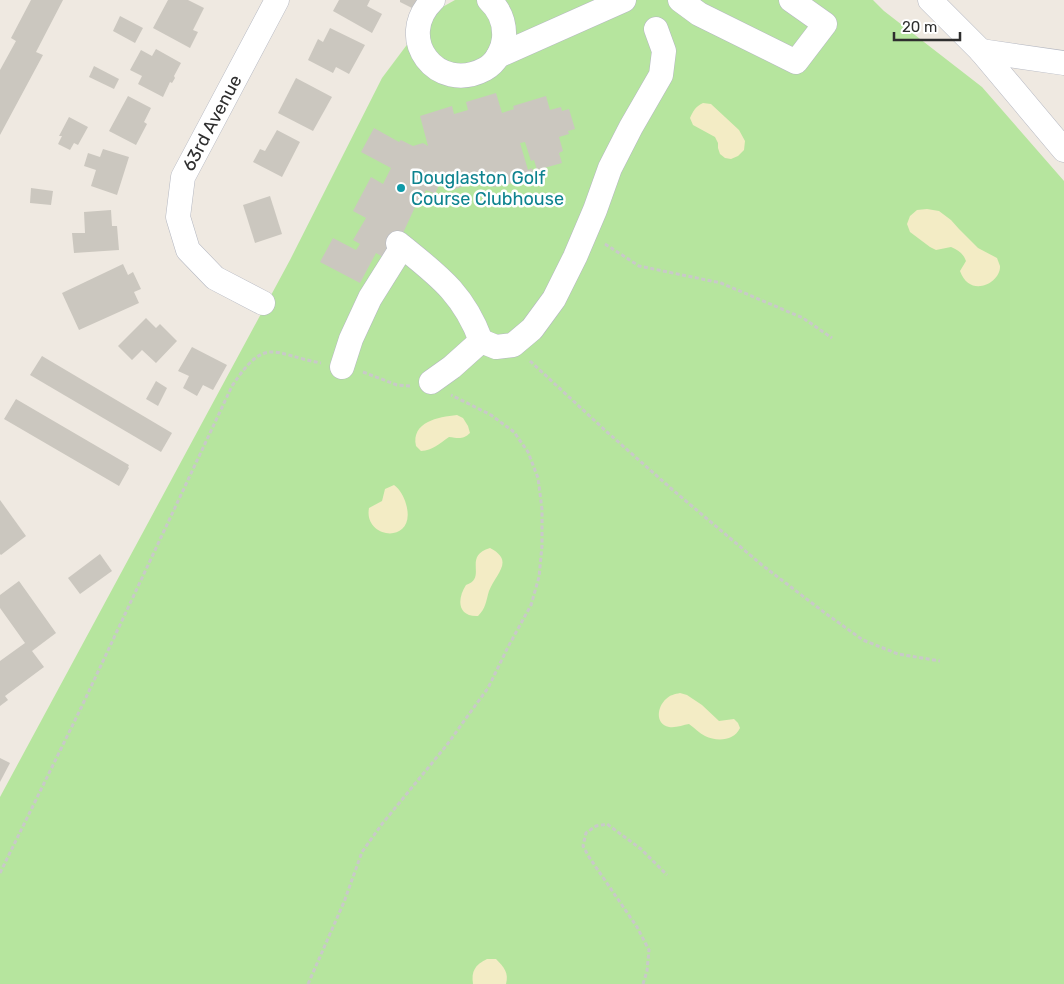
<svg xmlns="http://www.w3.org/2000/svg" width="1064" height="984" viewBox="0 0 1064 984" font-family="Rubik,sans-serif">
<rect width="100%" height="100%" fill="#efe9e1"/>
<polygon fill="#b6e59e" points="455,0 873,0 884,11 982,87 1064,181 1064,984 0,984 0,797 290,260 382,78 430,14"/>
<g fill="#f3ecc5">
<path d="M703 103 711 104 739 130 745 141 744 150 738 156 731 159 725 158 720 154 718 148V143L715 137 693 125 690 118C693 111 696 106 703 103Z"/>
<path d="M927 209 939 211 951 220 959 229 978 248 997 258C998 261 999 263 1000 266 1001 283 970 299 960 271L966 261C963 253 958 250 951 247L936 250 930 247 910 232 907 224 910 216 917 210Z"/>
<path d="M457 415 463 418 468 426 470 433C463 440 458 438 449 437 439 444 433 450 421 451L416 446C411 422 438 417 457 415Z"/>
<path d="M394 485C400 489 404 497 406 504 418 545 363 540 369 508L382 501 385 489Z"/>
<path d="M490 548C515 561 496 573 489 591 486 601 486 608 478 616 457 617 457 599 466 585 488 578 462 556 490 548Z"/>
<path d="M680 693 687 695 702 705 719 721 734 719 738 723 740 728C734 741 717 742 705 736 699 733 695 728 689 724 683 725 676 728 669 727 655 724 657 707 666 699 670 695 675 694 680 693Z"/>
<path d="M487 959H496C504 967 509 973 506 984H473C471 971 475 965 487 959Z"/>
</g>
<g fill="#cbc7bf">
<polygon points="31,0 63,0 36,52 43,55 0,135 0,70 16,41 11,38"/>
<polygon points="168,0 188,0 204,8 193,30 198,32 190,48 153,28"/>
<polygon points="339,0 370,0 367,6 382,14 372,33 333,11"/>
<polygon points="400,0 423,0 418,11 400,2"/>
<polygon points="120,16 143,28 135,43 113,31"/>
<polygon points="330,28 365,45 349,74 336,67 333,73 308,60 318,39 323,42"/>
<polygon points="156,49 181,63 174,76 175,78 172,83 170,82 163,97 138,84 142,76 130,70 141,50 152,56"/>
<polygon points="94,66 119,79 114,89 89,77"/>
<polygon points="296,78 332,97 313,131 278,113"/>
<polygon points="496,93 502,113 514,109 513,106 546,96 550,110 561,107 562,111 569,109 575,129 568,131 569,134 559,137 563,151 559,153 562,163 537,170 534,160 531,161 525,142 520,143 528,170 532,168 535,178 494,187 471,177 467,185 453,190 440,183 435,194 426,190 419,206 416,205 390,261 376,253 360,283 320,262 333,238 356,250 360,244 353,240 366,218 353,211 371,177 383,184 391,168 361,152 374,128 399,142 401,140 413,146 423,143 428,146 420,116 452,106 454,114 468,110 466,102"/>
<polygon points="128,96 151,108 144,122 147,124 136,145 109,131"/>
<polygon points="69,117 88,127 78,145 74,143 70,150 58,144 62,136 59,136"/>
<polygon points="277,130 300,142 282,177 253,162 260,149 265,151"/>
<polygon points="103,149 129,157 117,195 91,186 96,170 84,166 88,153 100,157"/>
<polygon points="31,188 53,191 51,205 30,203"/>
<polygon points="270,196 282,234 255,243 243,205"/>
<polygon points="111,210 112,226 117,226 119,250 74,253 72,233 85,233 84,212"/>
<polygon points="123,264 128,275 133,272 141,289 134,292 139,303 79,330 62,293"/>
<polygon points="146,318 156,328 160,324 177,341 156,363 142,350 132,360 118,346"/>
<polygon points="192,347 227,365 213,390 203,385 197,396 183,388 189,376 178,371"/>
<polygon points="42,356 172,433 161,452 30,375"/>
<polygon points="156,381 167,388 158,406 146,399"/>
<polygon points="16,399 129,465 128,467 129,468 119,486 4,419"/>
<polygon points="0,500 26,536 1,555 0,554"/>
<polygon points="100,554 112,571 80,594 68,578"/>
<polygon points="19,581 56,633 32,651 44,667 5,696 8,700 0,706 0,661 25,643 0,608 0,595"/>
<polygon points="0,758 10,763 0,782"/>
</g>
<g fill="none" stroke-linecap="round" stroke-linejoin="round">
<defs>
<g id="minor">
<path d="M433 0C394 38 437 95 485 69 496 63 503 50 504 38 505 23 500 10 489 0"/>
<polyline points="680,0 699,14 796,62 825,24 791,0"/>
<polyline points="930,0 981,51 1064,150"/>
<polyline points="981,51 1064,63"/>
<polyline points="498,56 624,0"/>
<path d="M398 243C436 274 463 292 481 341L452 367 431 382"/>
<polyline points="263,303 215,278 188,250 178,217 183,177 277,0"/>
<polyline points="481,341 496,347 513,345 532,329 554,299 575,257 595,210 610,168 631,127 661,75 664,51 656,29"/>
<polyline points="342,367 351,339 370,298 402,247"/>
</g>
</defs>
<use href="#minor" stroke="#b4b7c1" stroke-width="25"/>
<g stroke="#c9c9c9" stroke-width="3" stroke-dasharray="4 2.5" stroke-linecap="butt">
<polyline points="605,244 639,266 721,283 803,318 832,338"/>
<polyline points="530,361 607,432 674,491 762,565 825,613 863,640 898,654 940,661"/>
<polyline points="363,372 397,385 410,386"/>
<path d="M0 873 81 708 232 386C266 335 272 354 321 363"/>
<polyline points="308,984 344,902 362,852 382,824 446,746 488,688 508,647 531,605 539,577 542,546 542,509 538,478 528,452 514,432 491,415 451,395"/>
<polyline points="643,984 647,971 649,950 637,927 589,857 583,846 586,833 596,826 607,824 641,849 667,875"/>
</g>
<use href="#minor" stroke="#fff" stroke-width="24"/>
</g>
<circle fill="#0f9aa8" stroke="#fff" stroke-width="2" cx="401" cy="188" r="5"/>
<g text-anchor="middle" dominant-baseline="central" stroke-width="5" stroke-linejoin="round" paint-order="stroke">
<g font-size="18" fill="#2e2e2e" stroke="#fff">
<text transform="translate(212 123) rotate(-62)">63rd Avenue</text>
</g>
<g font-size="18" fill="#0d838f" stroke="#fff" text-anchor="start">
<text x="411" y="178">Douglaston Golf<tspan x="411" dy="21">Course Clubhouse</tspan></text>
</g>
</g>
<path d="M894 32v8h66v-8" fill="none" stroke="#2e2e2e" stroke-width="2.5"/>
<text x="902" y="32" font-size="15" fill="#2e2e2e" stroke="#ffffff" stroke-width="4" paint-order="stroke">20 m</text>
</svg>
